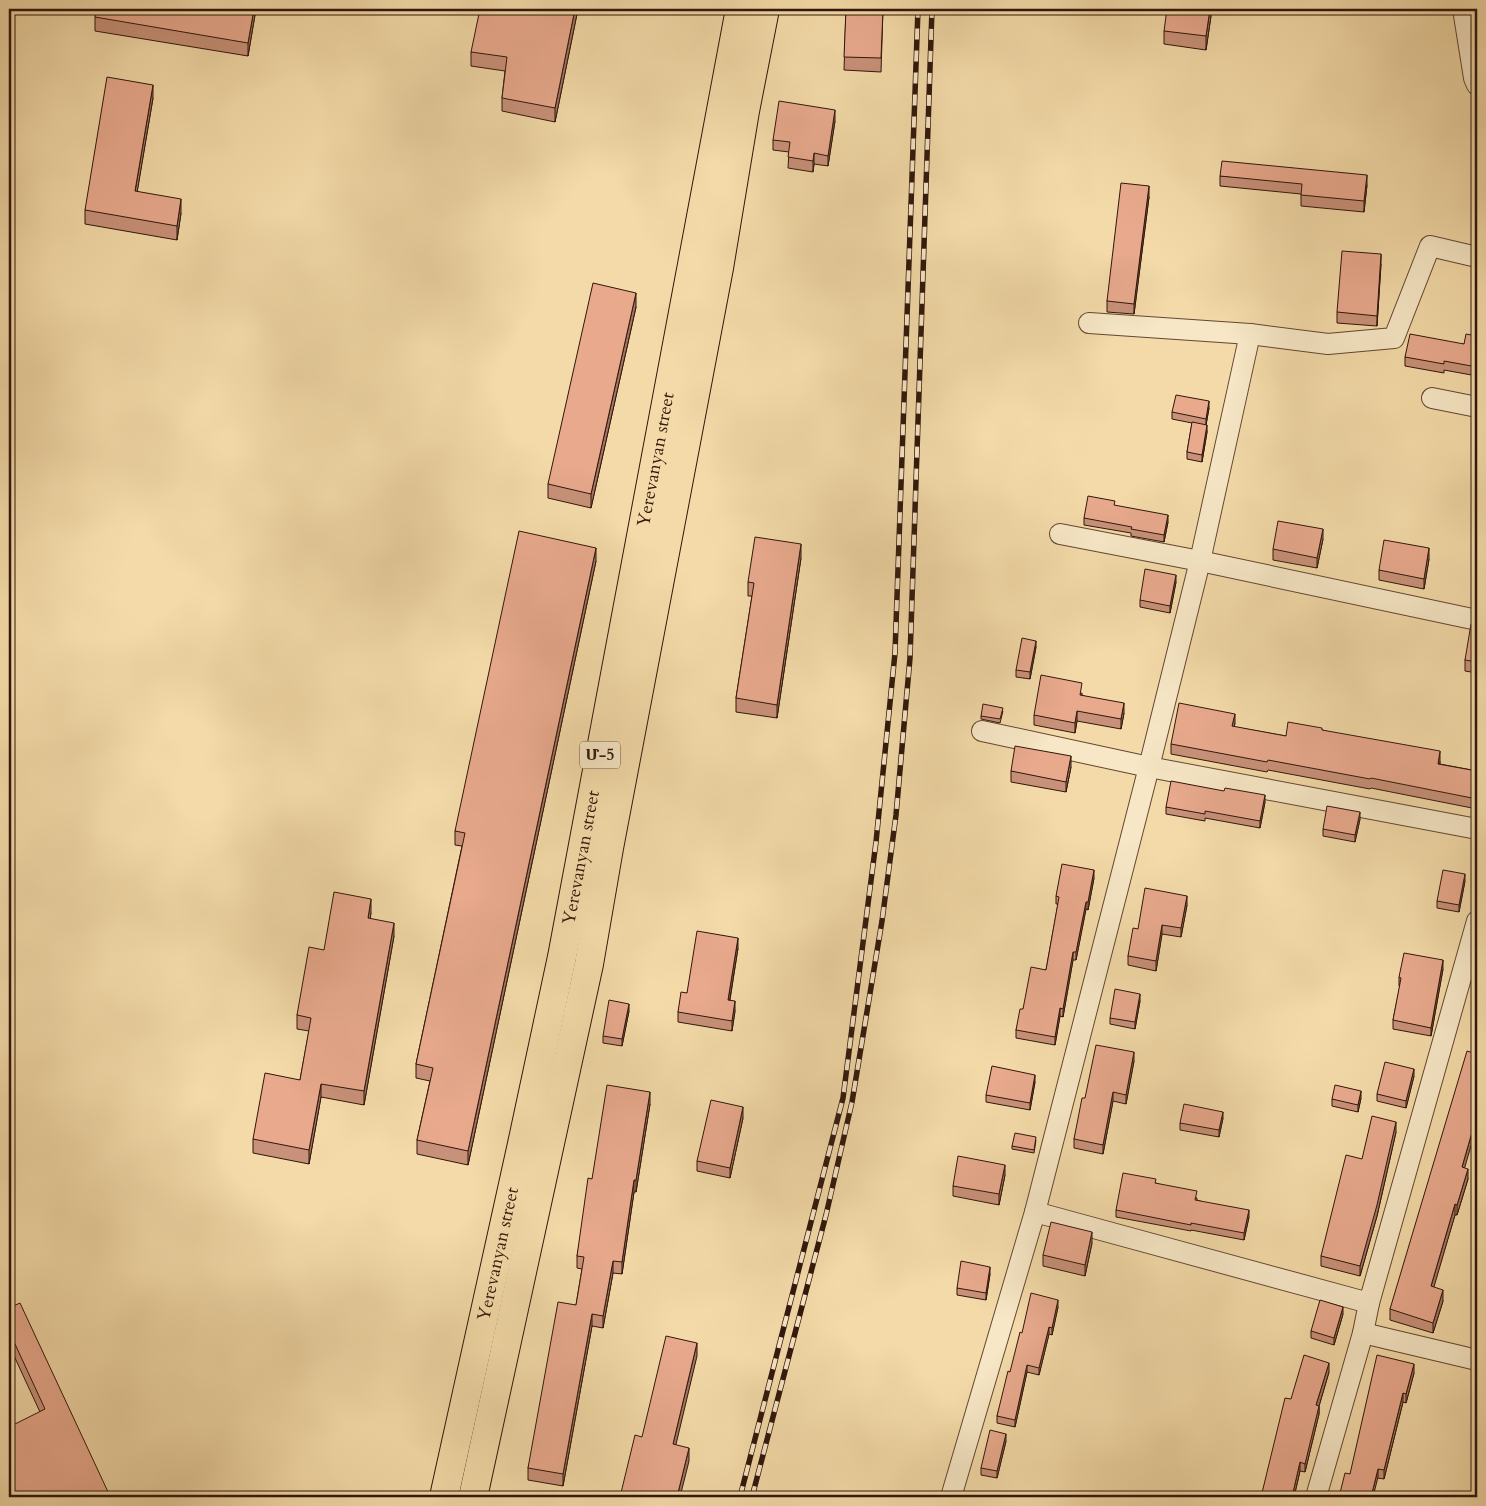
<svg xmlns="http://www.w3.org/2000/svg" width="1486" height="1506" viewBox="0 0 1486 1506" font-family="Cardo,'Noto Serif Armenian',serif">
<rect width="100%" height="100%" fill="#f3daa8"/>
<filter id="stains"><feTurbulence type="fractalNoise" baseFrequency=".004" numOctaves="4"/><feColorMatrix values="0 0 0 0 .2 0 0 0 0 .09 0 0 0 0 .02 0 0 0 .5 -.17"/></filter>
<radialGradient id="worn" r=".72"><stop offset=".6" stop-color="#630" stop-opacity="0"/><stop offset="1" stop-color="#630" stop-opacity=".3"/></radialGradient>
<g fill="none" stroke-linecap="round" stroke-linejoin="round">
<defs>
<g id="minor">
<polyline points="1463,9 1474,78 1477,85"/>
<polyline points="1089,323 1250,334 1328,344 1394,338 1430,246 1477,257"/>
<polyline points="1432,398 1477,407"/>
<polyline points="1060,534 1200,561 1477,620"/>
<polyline points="982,731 1149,767 1477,829"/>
<polyline points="1035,1212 1369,1303"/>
<polyline points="1363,1333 1477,1360"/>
<polyline points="951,1497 1035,1212 1149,767 1200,561 1250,334"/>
<polyline points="1316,1497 1363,1333 1369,1303 1477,921"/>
</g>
<g id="trunk">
<path id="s1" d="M444 1497 522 1144 562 957 740 9"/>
<polyline points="473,1497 589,964 609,848 719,268 745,111 765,9"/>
</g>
</defs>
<use href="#minor" stroke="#624732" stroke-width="22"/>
<use href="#trunk" stroke="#31160b" stroke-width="30"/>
<use href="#minor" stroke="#f7e7c6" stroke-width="20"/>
<use href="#trunk" stroke="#f3daa8" stroke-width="28"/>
<defs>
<g id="rail">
<polyline points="740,1497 843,1098 876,842 895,653 918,9"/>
<polyline points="752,1497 826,1215 852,1102 882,921 896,815 910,658 932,9"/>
</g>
</defs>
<use href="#rail" stroke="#31160b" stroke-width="5.5"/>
<use href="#rail" stroke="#f7e7c6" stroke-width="4" stroke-dasharray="11" stroke-linecap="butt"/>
</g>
<g fill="#c89179" stroke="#31160b">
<polygon points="256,9 248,56 95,31 95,17"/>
<polygon points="578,9 555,122 502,111 502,98 505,71 471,66 471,52"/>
<polygon points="846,9 883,9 881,72 844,70"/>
<polygon points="1212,9 1206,50 1164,44 1164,31"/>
<polygon points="153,98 137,191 181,213 177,240 85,224 85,210"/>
<polygon points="835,121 828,166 814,164 813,172 788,168 789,152 773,150 773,140"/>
<polygon points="1220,176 1367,185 1364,212 1301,206 1301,194 1220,186"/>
<polygon points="1149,197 1134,314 1107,312 1107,301"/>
<polygon points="1381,264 1377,326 1337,323 1337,312"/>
<polygon points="636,307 591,508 548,498 548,484"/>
<polygon points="1477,336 1477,376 1444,370 1444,373 1405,366 1405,357 1464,344"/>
<polygon points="1209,408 1206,425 1207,432 1202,462 1187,459 1187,452 1192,423 1172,419 1172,412"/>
<polygon points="1115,506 1168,522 1164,542 1131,536 1131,533 1084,525 1084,518"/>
<polygon points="1323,539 1317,568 1273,560 1273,549"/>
<polygon points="801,558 777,718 736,712 736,698 752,596 748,596 748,582"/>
<polygon points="1429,559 1424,589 1379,580 1379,570"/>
<polygon points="596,561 468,1165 417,1154 417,1140 430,1081 416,1078 416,1064 462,846 455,845 455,831"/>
<polygon points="1176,582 1170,613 1140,607 1140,600"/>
<polygon points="1477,625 1477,673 1465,671 1465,660"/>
<polygon points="1036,647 1030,679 1016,677 1016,670"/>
<polygon points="1082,693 1082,695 1124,713 1121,729 1077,721 1075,733 1034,725 1034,715"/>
<polygon points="1003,711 1000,723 981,719 981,716"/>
<polygon points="1235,723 1234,727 1286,736 1322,730 1440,761 1440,764 1477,771 1477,809 1371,788 1370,789 1268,770 1267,772 1171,754 1171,744"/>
<polygon points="1071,767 1066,792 1011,782 1011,771"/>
<polygon points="1265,802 1260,828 1205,818 1205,821 1166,814 1166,807"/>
<polygon points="1360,819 1355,842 1323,836 1323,829"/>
<polygon points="1094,878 1088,910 1086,909 1076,960 1073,960 1063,1017 1060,1016 1055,1045 1016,1038 1016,1030 1023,1009 1046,970 1058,904 1056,904 1056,896"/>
<polygon points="1465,881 1459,912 1437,908 1437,901"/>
<polygon points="1187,905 1181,937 1162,934 1156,971 1128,965 1128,956 1138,929"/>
<polygon points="371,913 370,918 394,936 364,1105 321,1097 309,1164 253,1153 253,1139 300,1080 309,1031 297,1029 297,1015 324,950"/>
<polygon points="738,948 730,1000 735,1011 732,1031 678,1022 678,1012 687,993"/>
<polygon points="1443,969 1431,1036 1393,1029 1393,1020 1400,986 1399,986 1399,977"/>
<polygon points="1140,1001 1135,1029 1110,1024 1110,1018"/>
<polygon points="629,1011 622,1046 603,1043 603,1036"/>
<polygon points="1134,1061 1126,1104 1113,1101 1103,1154 1074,1148 1074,1139 1085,1098"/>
<polygon points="1414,1076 1406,1108 1377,1101 1377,1094"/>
<polygon points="1035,1082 1030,1110 986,1102 986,1095"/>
<polygon points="1361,1098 1358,1112 1332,1106 1332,1099"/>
<polygon points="650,1104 636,1192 634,1192 622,1274 613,1273 603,1328 592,1326 563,1486 528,1480 528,1468 576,1305 582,1269 577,1268 577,1256 592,1179"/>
<polygon points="743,1118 730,1178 697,1171 697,1161"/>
<polygon points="1223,1118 1219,1137 1180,1130 1180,1123"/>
<polygon points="1396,1132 1377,1216 1360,1276 1321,1266 1321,1256"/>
<polygon points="1036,1140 1034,1153 1012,1149 1012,1146"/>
<polygon points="1464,1168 1468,1179 1457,1215 1455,1215 1433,1287 1443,1301 1433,1333 1390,1320 1390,1309"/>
<polygon points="1005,1175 999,1205 953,1196 953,1186"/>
<polygon points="1156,1183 1197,1198 1197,1200 1249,1217 1244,1240 1191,1230 1191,1231 1116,1217 1116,1210"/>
<polygon points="1092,1243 1085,1276 1043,1266 1043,1255"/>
<polygon points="990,1274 986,1300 957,1295 957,1288"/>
<polygon points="1058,1307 1052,1335 1049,1334 1039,1375 1027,1372 1015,1427 997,1423 997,1416 1010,1372"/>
<polygon points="9,1308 109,1497 40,1412 9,1345"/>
<polygon points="1343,1314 1334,1345 1311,1338 1311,1331"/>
<polygon points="1329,1372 1319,1406 1319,1414 1305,1472 1300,1471 1294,1497 1261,1497 1291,1399"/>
<polygon points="1414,1373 1406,1403 1403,1402 1384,1479 1350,1474"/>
<polygon points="1006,1441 997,1478 981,1475 981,1468"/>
</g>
<g fill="#a27663" stroke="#31160b">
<polygon points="254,9 256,9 248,56 248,43"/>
<polygon points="575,9 578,9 555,122 555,108"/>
<polygon points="1210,9 1212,9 1206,50 1206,36"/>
<polygon points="153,85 153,98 135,205 135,191"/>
<polygon points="835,110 835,121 828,166 828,156"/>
<polygon points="814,153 814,164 813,172 813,161"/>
<polygon points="1367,175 1367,185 1364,212 1364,201"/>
<polygon points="1149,186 1149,197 1134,314 1134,304"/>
<polygon points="181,199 181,213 177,240 177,226"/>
<polygon points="1381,254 1381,264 1377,326 1377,316"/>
<polygon points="636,293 636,307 591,508 591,494"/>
<polygon points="1209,401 1209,408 1206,425 1206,419"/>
<polygon points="1207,425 1207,432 1202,462 1202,455"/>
<polygon points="1168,515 1168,522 1164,542 1164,535"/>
<polygon points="1323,529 1323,539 1317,568 1317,558"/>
<polygon points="801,544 801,558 777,718 777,705"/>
<polygon points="596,548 596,561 468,1165 468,1151"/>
<polygon points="1429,548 1429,559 1424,589 1424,579"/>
<polygon points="1176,575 1176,582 1170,613 1170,606"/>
<polygon points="1036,641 1036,647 1030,679 1030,672"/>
<polygon points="1124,703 1124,713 1121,729 1121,719"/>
<polygon points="1077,711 1077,721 1075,733 1075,723"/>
<polygon points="1235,714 1235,723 1232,736 1232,726"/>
<polygon points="1440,751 1440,761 1438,774 1438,764"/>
<polygon points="1071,756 1071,767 1066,792 1066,782"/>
<polygon points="1265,795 1265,802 1260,828 1260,821"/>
<polygon points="1360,812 1360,819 1355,842 1355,835"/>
<polygon points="1094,870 1094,878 1088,910 1088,902"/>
<polygon points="1465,874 1465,881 1459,912 1459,905"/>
<polygon points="1187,896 1187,905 1181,937 1181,928"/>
<polygon points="371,899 371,913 368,932 368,918"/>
<polygon points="1086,902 1086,909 1076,960 1076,952"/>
<polygon points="394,923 394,936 364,1105 364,1091"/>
<polygon points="1162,925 1162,934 1156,971 1156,961"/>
<polygon points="738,938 738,948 728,1010 728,1000"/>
<polygon points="1073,952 1073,960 1063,1017 1063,1009"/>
<polygon points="1443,960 1443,969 1431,1036 1431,1028"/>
<polygon points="1140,994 1140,1001 1135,1029 1135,1022"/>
<polygon points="735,1001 735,1011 732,1031 732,1021"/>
<polygon points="629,1004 629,1011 622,1046 622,1039"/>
<polygon points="1060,1008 1060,1016 1055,1045 1055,1037"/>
<polygon points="1134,1052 1134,1061 1126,1104 1126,1095"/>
<polygon points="1414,1069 1414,1076 1406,1108 1406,1101"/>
<polygon points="1035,1075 1035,1082 1030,1110 1030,1103"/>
<polygon points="321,1084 321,1097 309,1164 309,1150"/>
<polygon points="1361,1091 1361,1098 1358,1112 1358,1105"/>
<polygon points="650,1092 650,1104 636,1192 636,1180"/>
<polygon points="1113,1092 1113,1101 1103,1154 1103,1145"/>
<polygon points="743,1107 743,1118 730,1178 730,1168"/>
<polygon points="1223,1112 1223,1118 1219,1137 1219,1130"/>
<polygon points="1477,1115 1477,1125 1462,1177 1462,1167"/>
<polygon points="1396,1122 1396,1132 1377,1216 1360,1276 1360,1266"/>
<polygon points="1005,1165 1005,1175 999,1205 999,1194"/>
<polygon points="1468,1169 1468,1179 1457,1215 1457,1205"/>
<polygon points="634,1180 634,1192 622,1274 622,1262"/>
<polygon points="1455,1204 1455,1215 1431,1297 1431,1286"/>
<polygon points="1249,1210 1249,1217 1244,1240 1244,1233"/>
<polygon points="1092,1232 1092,1243 1085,1276 1085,1265"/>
<polygon points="613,1261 613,1273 603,1328 603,1316"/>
<polygon points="990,1267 990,1274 986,1300 986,1293"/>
<polygon points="1443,1290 1443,1301 1433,1333 1433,1323"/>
<polygon points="1058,1300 1058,1307 1052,1335 1052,1328"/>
<polygon points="1343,1307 1343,1314 1334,1345 1334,1338"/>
<polygon points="592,1314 592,1326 563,1486 563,1474"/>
<polygon points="1049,1327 1049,1334 1039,1375 1039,1368"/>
<polygon points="697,1343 697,1356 673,1457 673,1444"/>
<polygon points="1329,1363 1329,1372 1319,1406 1319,1414 1305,1472 1305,1464 1316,1405"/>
<polygon points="1414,1364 1414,1373 1406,1403 1406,1394"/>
<polygon points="1027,1365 1027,1372 1015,1427 1015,1420"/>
<polygon points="1403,1393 1403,1402 1384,1479 1384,1470"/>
<polygon points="1006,1434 1006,1441 997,1478 997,1471"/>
<polygon points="689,1448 689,1461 680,1497 677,1497"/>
<polygon points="1300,1462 1300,1471 1294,1497 1292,1497"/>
<polygon points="1378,1469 1378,1477 1373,1497 1371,1497"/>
</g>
<g fill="#e8a98d" stroke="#31160b">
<polygon points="96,9 254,9 248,43 95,17"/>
<polygon points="480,9 575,9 555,108 502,98 507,57 471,52"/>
<polygon points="846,9 883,9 881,58 844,57"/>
<polygon points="1167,9 1210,9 1206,36 1164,31"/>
<polygon points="107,77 153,85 135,191 181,199 177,226 85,210"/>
<polygon points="779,101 835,110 828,156 814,153 813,161 788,157 790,142 773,140"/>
<polygon points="1222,161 1367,175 1364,201 1301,195 1302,184 1220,176"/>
<polygon points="1121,183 1149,186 1134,304 1107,301"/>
<polygon points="1342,251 1381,254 1377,316 1337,312"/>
<polygon points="593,283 636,293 591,494 548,484"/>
<polygon points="1410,334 1464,344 1466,334 1477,336 1477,367 1444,361 1444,364 1405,357"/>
<polygon points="1176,395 1209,401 1206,419 1172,412"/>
<polygon points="1192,422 1207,425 1202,455 1187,452"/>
<polygon points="1088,496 1115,501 1114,505 1168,515 1164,535 1131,529 1132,527 1084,518"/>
<polygon points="1278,521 1323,529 1317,558 1273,549"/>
<polygon points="519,531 596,548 468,1151 417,1140 433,1068 416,1064 465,833 455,831"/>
<polygon points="755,537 801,544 777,705 736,698 754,583 748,582"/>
<polygon points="1384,540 1429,548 1424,579 1379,570"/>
<polygon points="1145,569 1176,575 1170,606 1140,600"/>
<polygon points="1471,624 1477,625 1477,662 1465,660"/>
<polygon points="1022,638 1036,641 1030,672 1016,670"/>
<polygon points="1041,675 1082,683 1080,695 1124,703 1121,719 1077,711 1075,723 1034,715"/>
<polygon points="1179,703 1235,714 1232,726 1286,736 1288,722 1322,728 1322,730 1440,751 1438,764 1477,771 1477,799 1371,778 1370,779 1268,760 1267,762 1171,744"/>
<polygon points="983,704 1003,708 1000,719 981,716"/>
<polygon points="1015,746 1071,756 1066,782 1011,771"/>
<polygon points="1171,781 1224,791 1225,788 1265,795 1260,821 1205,811 1205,814 1166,807"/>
<polygon points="1327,806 1360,812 1355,835 1323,829"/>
<polygon points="1062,864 1094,870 1088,902 1086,902 1076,952 1073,952 1063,1009 1060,1008 1055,1037 1016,1030 1020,1009 1023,1009 1031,967 1046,970 1059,897 1056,896"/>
<polygon points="1443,870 1465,874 1459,905 1437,901"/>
<polygon points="1145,888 1187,896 1181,928 1162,925 1156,961 1128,956 1133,928 1138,929"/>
<polygon points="334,892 371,899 368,918 394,923 364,1091 321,1084 309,1150 253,1139 265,1073 300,1080 311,1018 297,1015 309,947 324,950"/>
<polygon points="697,931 738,938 728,1000 735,1001 732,1021 678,1012 681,992 687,993"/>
<polygon points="1404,953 1443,960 1431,1028 1393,1020 1401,978 1399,977"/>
<polygon points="1115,989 1140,994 1135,1022 1110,1018"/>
<polygon points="609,1000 629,1004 622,1039 603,1036"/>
<polygon points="1096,1045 1134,1052 1126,1095 1113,1092 1103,1145 1074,1139 1082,1098 1085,1098"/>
<polygon points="1467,1051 1477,1054 1477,1115 1462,1167 1468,1169 1457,1205 1455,1204 1431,1286 1443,1290 1433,1323 1390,1309"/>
<polygon points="1385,1062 1414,1069 1406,1101 1377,1094"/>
<polygon points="992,1066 1035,1075 1030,1103 986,1095"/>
<polygon points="607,1085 650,1092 636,1180 634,1180 622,1262 613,1261 603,1316 592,1314 563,1474 528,1468 558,1302 576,1305 584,1257 577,1256 588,1178 592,1179"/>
<polygon points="1335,1085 1361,1091 1358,1105 1332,1099"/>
<polygon points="711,1100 743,1107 730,1168 697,1161"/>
<polygon points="1184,1104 1223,1112 1219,1130 1180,1123"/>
<polygon points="1372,1116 1396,1122 1377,1205 1360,1266 1321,1256 1346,1155 1362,1159"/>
<polygon points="1015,1133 1036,1137 1034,1150 1012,1146"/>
<polygon points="958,1156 1005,1165 999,1194 953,1186"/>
<polygon points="1123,1173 1156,1179 1155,1183 1197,1191 1195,1200 1249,1210 1244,1233 1191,1223 1191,1225 1116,1210"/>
<polygon points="1051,1222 1092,1232 1085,1265 1043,1255"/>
<polygon points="961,1261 990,1267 986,1293 957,1288"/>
<polygon points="1031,1293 1058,1300 1052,1328 1049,1327 1039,1368 1027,1365 1015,1420 997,1416 1008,1371 1010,1372 1020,1332 1022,1333"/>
<polygon points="1320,1300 1343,1307 1334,1338 1311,1331"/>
<polygon points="20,1303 109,1494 102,1497 9,1497 9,1427 45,1409 9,1331 9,1308"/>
<polygon points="666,1336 697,1343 673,1444 689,1448 677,1497 620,1497 635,1435 642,1437"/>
<polygon points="1304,1355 1329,1363 1316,1405 1319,1406 1305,1464 1300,1462 1292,1497 1261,1497 1285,1398 1291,1399"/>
<polygon points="1377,1355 1414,1364 1406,1394 1403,1393 1384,1470 1378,1469 1371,1497 1339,1497 1345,1473 1350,1474"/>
<polygon points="990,1430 1006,1434 997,1471 981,1468"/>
</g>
<g text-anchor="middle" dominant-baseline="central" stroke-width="4" stroke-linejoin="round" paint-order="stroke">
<rect fill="#f7e7c6" stroke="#6c5543" stroke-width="1" x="580" y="741.5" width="40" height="27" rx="4"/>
<g font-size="16" font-weight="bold" fill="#31160b">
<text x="600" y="755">Մ-5</text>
</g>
<g font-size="18" fill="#31160b" stroke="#f7e7c6">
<text stroke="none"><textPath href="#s1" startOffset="1059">Yerevanyan street</textPath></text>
<text stroke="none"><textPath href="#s1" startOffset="654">Yerevanyan street</textPath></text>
<text stroke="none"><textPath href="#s1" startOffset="249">Yerevanyan street</textPath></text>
</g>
</g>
<rect width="1486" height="1506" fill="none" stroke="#f3daa8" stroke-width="30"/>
<rect x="10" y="10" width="1466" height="1486" fill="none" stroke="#31160b" stroke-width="2.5"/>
<rect x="15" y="15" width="1456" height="1476" fill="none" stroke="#31160b"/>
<rect width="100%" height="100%" filter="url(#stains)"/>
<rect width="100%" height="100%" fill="url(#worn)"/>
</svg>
